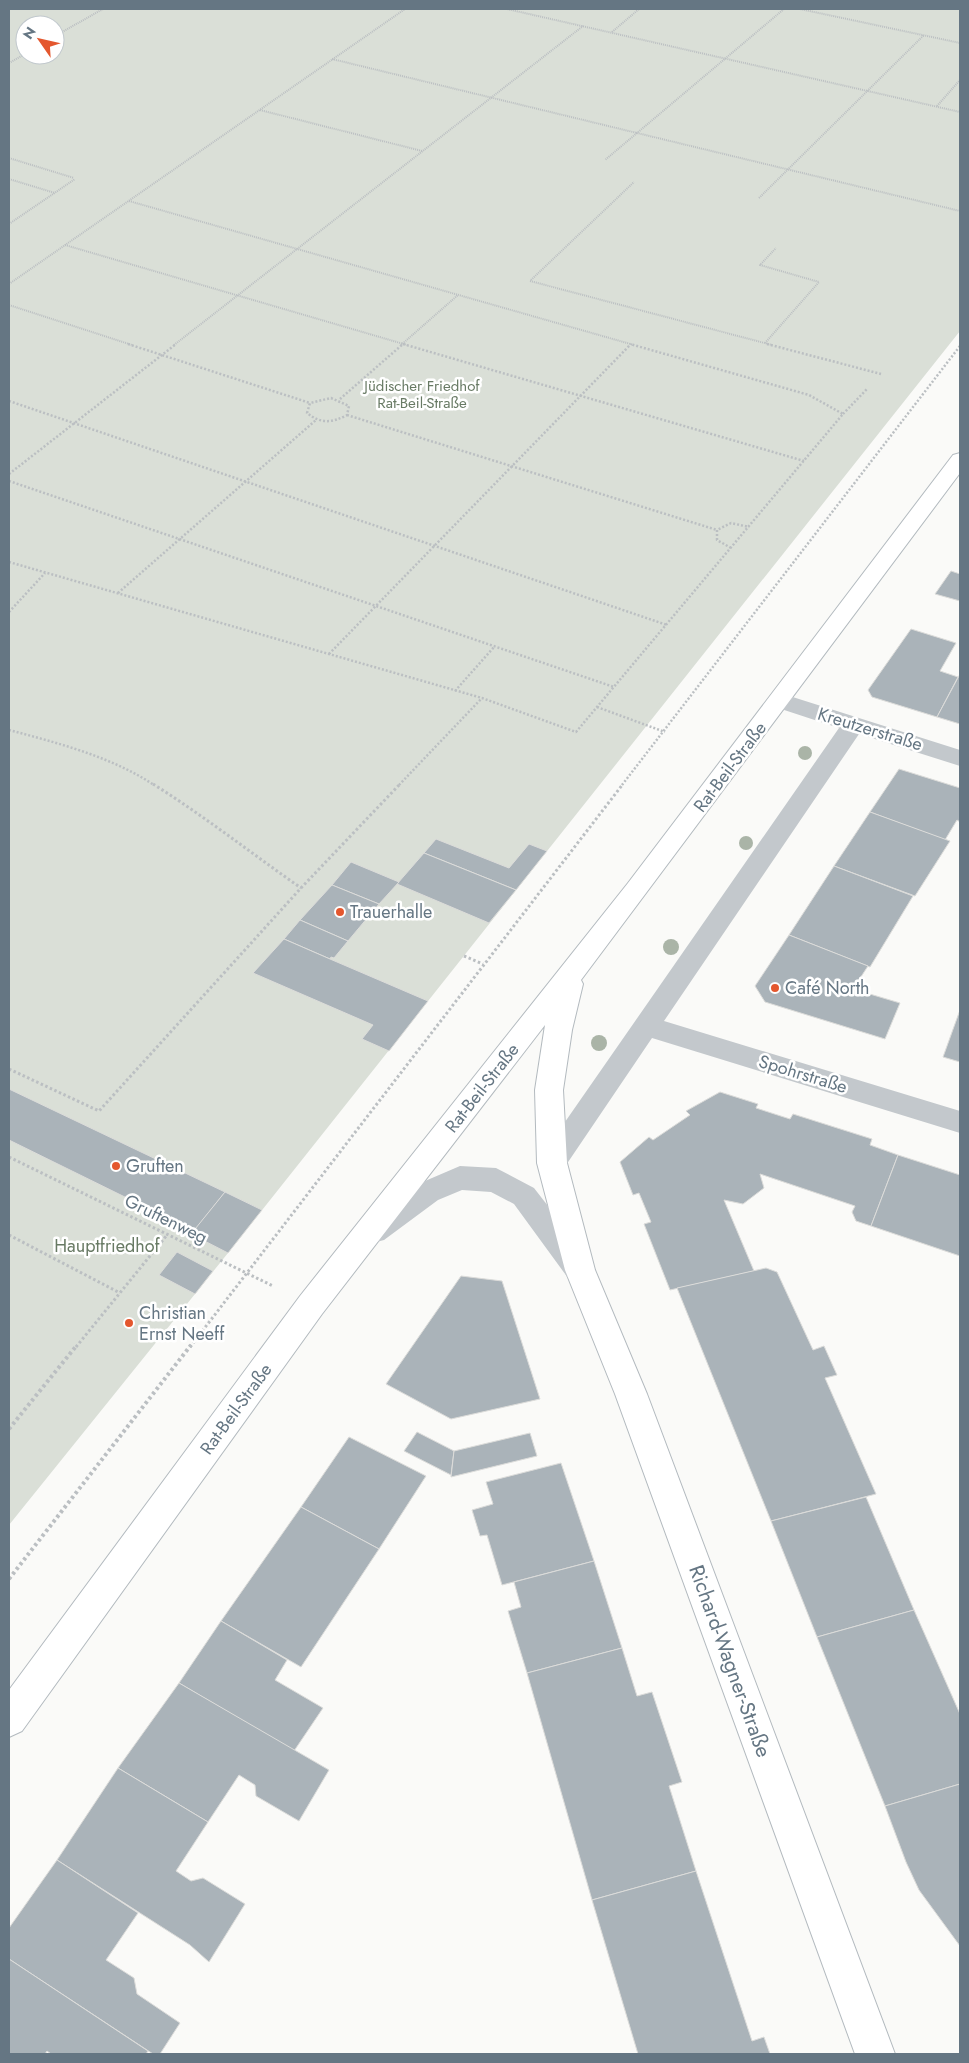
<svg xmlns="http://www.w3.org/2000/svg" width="969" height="2063" viewBox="0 0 969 2063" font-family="Jost,sans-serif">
<rect width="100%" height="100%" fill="#fafaf8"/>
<path fill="#dadfd7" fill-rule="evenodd" d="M9 9H960V331L228 1253 9 1525ZM25 25H55V55H25Z"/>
<g fill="#aab3b9" stroke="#dcdcda">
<polygon points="951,571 960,574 960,601 935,594"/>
<polygon points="911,629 956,643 940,671 958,677 937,717 872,697 868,690"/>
<polygon points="960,674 960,724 937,717"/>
<polygon points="899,769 960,788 960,822 957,820 945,840 870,812"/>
<polygon points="870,812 950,841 915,896 834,866"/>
<polygon points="436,839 509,868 529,844 547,851 516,890 424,853"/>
<polygon points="424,853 516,890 489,923 397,884"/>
<polygon points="351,862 399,882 379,904 332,885"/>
<polygon points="834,866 913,896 870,967 789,935"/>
<polygon points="332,885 379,904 348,941 300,920"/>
<polygon points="300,920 348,941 334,958 331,957 330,959 284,939"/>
<polygon points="789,935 868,966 853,989 900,1003 885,1039 765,1002 755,986"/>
<polygon points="284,939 330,959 428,1001 389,1051 362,1039 373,1025 253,973"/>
<polygon points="960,1010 960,1062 943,1057"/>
<polygon points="9,1089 225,1192 194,1231 9,1140"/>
<polygon points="720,1092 758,1104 756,1108 790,1119 793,1114 872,1139 870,1145 898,1155 871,1226 856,1221 852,1212 855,1206 760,1174 764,1188 743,1204 724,1200 754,1271 670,1290 644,1224 651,1222 639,1193 633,1195 620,1162 649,1137 653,1140 690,1115 686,1111"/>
<polygon points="898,1155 960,1175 960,1256 871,1226"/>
<polygon points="225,1192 262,1210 228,1253 191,1234"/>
<polygon points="177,1252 213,1271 195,1294 159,1275"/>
<polygon points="766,1268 777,1272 813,1350 824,1346 837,1375 825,1378 876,1494 771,1521 677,1288"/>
<polygon points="461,1276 502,1281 540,1399 451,1419 386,1384"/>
<polygon points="417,1432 454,1451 451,1475 404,1451"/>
<polygon points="530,1433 537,1456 451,1477 454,1451"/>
<polygon points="349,1437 426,1476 379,1549 301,1507"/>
<polygon points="561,1463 594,1561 502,1585 487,1535 480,1536 472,1510 493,1504 486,1482"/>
<polygon points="866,1497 914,1610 817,1637 771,1521"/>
<polygon points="301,1507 379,1549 301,1667 221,1621"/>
<polygon points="594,1561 622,1648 527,1673 508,1611 521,1607 514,1582"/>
<polygon points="914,1610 960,1714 960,1784 885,1806 817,1637"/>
<polygon points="221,1621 287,1660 275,1680 323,1708 294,1751 179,1683"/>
<polygon points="622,1648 637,1696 652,1692 682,1782 669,1786 696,1871 592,1900 527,1673"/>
<polygon points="179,1683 329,1770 299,1821 256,1796 255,1785 239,1775 208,1822 118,1768"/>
<polygon points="118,1768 208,1822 176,1871 191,1881 203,1878 245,1904 209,1962 190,1945 57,1860"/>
<polygon points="960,1784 960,1946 919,1890 906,1862 885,1806"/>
<polygon points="57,1860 138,1913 106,1960 134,1978 137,1994 180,2023 160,2054 153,2054 9,1959 9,1928"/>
<polygon points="696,1871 752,2041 764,2037 770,2054 638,2054 592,1900"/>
<polygon points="9,1959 148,2051 146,2054 51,2054 47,2051 45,2054 9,2054"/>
</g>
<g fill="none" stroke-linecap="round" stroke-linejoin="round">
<defs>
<polygon id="secondary" points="960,453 960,473 581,980 583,984 572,1030 563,1090 567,1163 595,1270 647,1394 895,2054 855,2054 615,1394 565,1270 537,1163 535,1090 545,1025 322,1314 22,1731 9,1737 9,1690 300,1296 628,883 953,455"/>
</defs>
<use href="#secondary" stroke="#b3babf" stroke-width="2"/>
<g stroke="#bbbfc2" stroke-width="2" stroke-dasharray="1 1" stroke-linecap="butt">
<polyline points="507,9 960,112"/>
<polyline points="784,9 637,133 960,211"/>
<polyline points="800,9 960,43"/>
<polyline points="612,32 639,9"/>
<polyline points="55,36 103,9"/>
<polyline points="332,59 637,133 605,160"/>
<polyline points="9,63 25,54"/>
<polyline points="937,106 960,80"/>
<polyline points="260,110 422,151"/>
<polyline points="9,158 74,178"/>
<polyline points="9,179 55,193"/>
<polyline points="759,198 924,35"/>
<polyline points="129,201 634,345"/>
<polyline points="9,224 75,179"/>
<polyline points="65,245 407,345"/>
<polyline points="531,280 634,182"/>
<polyline points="530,281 772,345"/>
<polyline points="9,284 405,9"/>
<polyline points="9,305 132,345"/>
<polyline points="765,343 819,282 760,265 776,248"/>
<polyline points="174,345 583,26"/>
<polyline points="401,345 458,295"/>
</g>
<g stroke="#bbbfc2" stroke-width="2.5" stroke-dasharray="2 2" stroke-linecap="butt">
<polyline points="128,344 310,403"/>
<polyline points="403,344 804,461"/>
<polyline points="767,344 881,374"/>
<path d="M331 398 349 406 347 415C332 423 321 424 307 413L310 403Z"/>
<polyline points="340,399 403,344"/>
<polyline points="9,401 667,625"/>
<polyline points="843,414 867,389"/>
<polyline points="347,415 717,530"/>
<polyline points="9,474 176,344"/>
<polyline points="9,481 614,687"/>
<polyline points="731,548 717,540 717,530 731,523 749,527"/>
<polyline points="9,562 482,698 576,732 843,414 809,395 630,344"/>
<polyline points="118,593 316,420"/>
<polyline points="9,612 45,573"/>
<polyline points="329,654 631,344"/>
<polyline points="455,691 494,647"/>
<polyline points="597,707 665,732"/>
<path d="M9 730C58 743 112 757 154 785"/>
<polyline points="399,785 482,698"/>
<polyline points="622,785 960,346"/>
</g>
<g stroke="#bbbfc2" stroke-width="3" stroke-dasharray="2.5 2.5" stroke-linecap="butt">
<path d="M153 784C204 816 251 853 301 888"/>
<polyline points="464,956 483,964"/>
<polyline points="9,1069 99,1111 301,888 400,784"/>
<polyline points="9,1157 273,1286"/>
<polyline points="9,1235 120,1293"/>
<polyline points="76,1347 167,1235"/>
<polyline points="190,1347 623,784"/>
</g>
<g stroke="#bbbfc2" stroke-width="4" stroke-dasharray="3 3" stroke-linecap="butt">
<polyline points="9,1429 77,1345"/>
<polyline points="9,1579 191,1345"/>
</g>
<g fill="#c3c8cc" fill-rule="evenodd">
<polygon points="780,693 960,750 960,766 859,734 664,1021 960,1111 960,1133 652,1038 562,1171 552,1175 542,1171 537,1163 542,1155 839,728 772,706 768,701 772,696"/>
<polygon points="460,1166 496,1168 534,1188 590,1260 594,1269 590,1278 579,1282 568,1278 514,1204 491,1192 462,1190 438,1200 384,1240 373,1243 362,1240 358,1231 362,1222 418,1184"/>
</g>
<use href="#secondary" fill="#fff" fill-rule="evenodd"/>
</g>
<g fill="#aab4a7">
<circle cx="805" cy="753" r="7"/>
<circle cx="746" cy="843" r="7"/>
<circle cx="671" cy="947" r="8"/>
<circle cx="599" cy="1043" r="8"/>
</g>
<g fill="#e4572e" stroke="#fff" stroke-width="2">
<circle cx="340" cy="912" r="5"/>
<circle cx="775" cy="988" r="5"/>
<circle cx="116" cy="1166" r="5"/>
<circle cx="129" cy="1323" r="5"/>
</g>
<g text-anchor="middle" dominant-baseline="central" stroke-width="5" stroke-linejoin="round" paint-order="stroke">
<g font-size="15" fill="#687a64" stroke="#fff">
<text x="422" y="386">Jüdischer Friedhof<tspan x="422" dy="17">Rat-Beil-Straße</tspan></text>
</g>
<g font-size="18" fill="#657683" stroke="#fff">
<text transform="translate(870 729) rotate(17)">Kreutzerstraße</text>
<text transform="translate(730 767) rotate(-53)">Rat-Beil-Straße</text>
<text transform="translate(803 1074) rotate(17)">Spohrstraße</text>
<text transform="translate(482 1088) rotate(-52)">Rat-Beil-Straße</text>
<text transform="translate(166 1219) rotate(26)">Gruftenweg</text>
<text transform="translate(236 1409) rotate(-54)">Rat-Beil-Straße</text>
</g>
<g font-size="18" fill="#657683" stroke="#fff" text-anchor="start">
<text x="350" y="912">Trauerhalle</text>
<text x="785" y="988">Café North</text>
<text x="126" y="1166">Gruften</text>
<text x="139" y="1313">Christian<tspan x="139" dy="21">Ernst Neeff</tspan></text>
</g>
<g font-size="18" fill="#687a64" stroke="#fff">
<text x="107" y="1246">Hauptfriedhof</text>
</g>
<g font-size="21" fill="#657683" stroke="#fff">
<text transform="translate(730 1661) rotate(70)">Richard-Wagner-Straße</text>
</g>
</g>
<rect width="969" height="2063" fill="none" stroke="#657683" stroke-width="20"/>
<g transform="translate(40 40) rotate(304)"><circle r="24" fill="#ffffff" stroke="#c1c8cd"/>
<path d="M0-4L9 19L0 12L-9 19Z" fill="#e4572e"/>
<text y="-8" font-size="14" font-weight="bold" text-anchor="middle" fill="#657683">N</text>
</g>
</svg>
